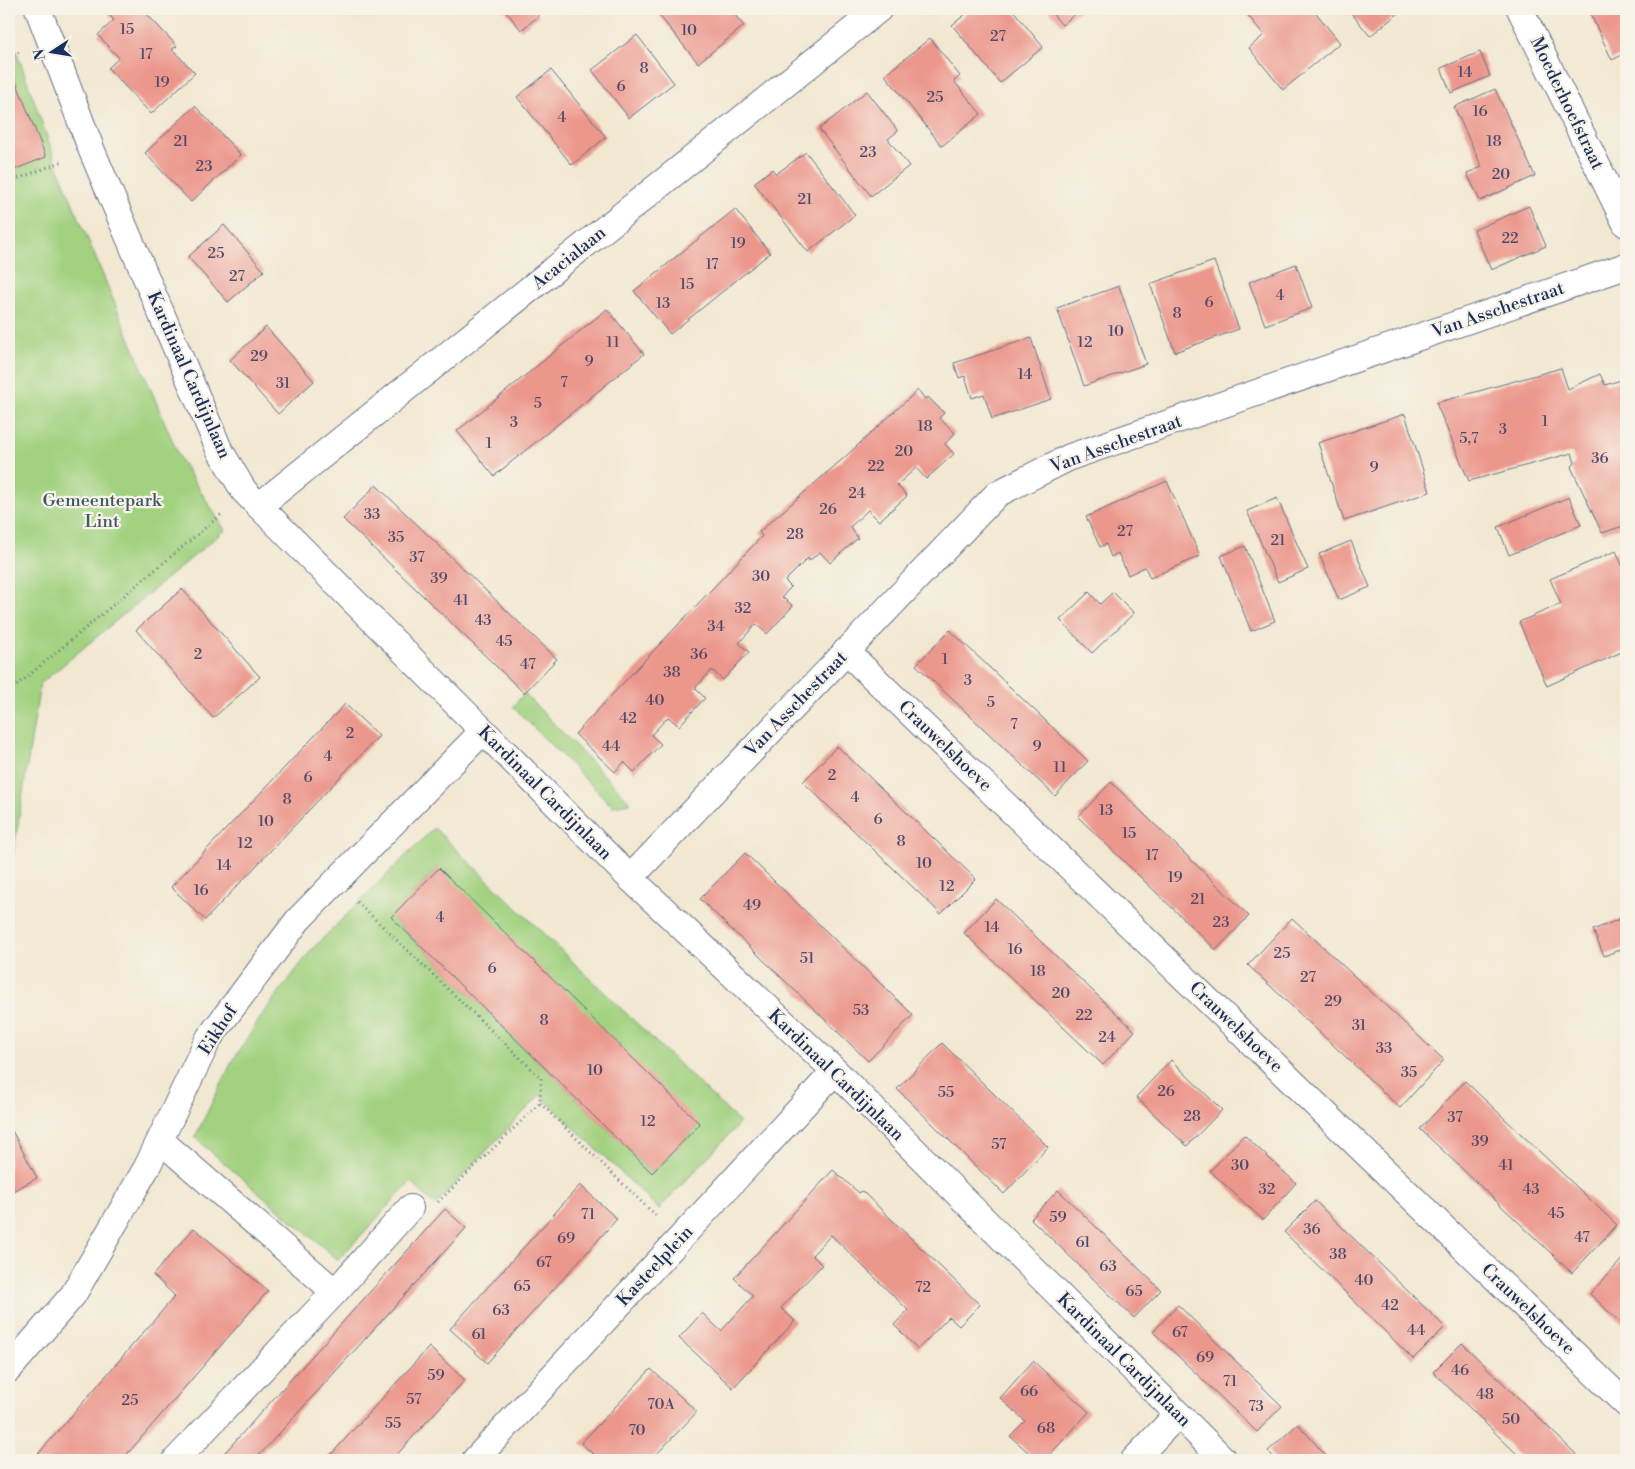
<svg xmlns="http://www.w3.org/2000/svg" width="1635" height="1469" viewBox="0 0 1635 1469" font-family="'Libre Bodoni',serif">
<rect width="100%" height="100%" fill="#f7f3e8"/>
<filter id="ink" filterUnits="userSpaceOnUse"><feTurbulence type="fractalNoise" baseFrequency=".02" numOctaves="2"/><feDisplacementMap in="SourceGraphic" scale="10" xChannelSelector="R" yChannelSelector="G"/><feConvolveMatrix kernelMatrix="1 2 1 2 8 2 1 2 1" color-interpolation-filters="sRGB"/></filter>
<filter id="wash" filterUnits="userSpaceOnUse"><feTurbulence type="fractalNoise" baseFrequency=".0096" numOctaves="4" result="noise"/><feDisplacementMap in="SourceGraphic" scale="20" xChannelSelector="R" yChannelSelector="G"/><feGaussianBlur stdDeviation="1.12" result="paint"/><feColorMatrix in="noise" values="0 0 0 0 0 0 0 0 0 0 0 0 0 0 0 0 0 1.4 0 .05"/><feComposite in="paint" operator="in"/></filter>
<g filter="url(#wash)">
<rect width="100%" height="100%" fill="#f2e8d1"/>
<g fill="#a2d280" stroke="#5e806f" fill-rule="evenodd">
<polygon points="9,30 58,168 180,459 225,530 40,684 9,881"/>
<polygon points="524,693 631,803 612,806 513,707"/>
<path d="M434 828 740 1123 659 1209 540 1095 435 1205 411 1182 338 1260 203 1145 195 1137 232 1062 264 1012 313 948ZM438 868 699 1125 652 1173 391 917Z"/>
</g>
<g id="blocks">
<g fill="#ec978c">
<polygon points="103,9 142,9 177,46 172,49 195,73 151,114 108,68 119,58 98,35 114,20"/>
<polygon points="504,9 533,9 539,16 521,30"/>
<polygon points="665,9 730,9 744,26 698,63 658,14"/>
<polygon points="972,9 1012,9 1043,47 1000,83 952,25"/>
<polygon points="1048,9 1081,9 1062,25"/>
<polygon points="1243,9 1313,9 1340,43 1283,90 1249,48 1264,35"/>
<polygon points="1348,9 1404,9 1370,36"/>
<polygon points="1588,9 1626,9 1626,53 1612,60"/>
<polygon points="637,35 674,83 629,118 592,70"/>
<polygon points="930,38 960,76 954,81 981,114 942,146 885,75"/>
<polygon points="1480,52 1490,76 1451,93 1441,68"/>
<polygon points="9,64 46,157 11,171 9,166"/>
<polygon points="551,70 606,137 572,165 517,97"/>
<polygon points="1495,89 1535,176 1480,201 1467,173 1482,167 1454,107"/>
<polygon points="867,91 898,131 888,139 909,166 871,196 819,129"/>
<polygon points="195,106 241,155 191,202 145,153"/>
<polygon points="806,152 855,215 808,252 754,183 772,169 776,174"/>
<polygon points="1529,206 1546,246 1491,270 1474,230"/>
<polygon points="735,209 770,253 670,334 634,291"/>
<polygon points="224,225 264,271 228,302 188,257"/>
<polygon points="1214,261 1239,329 1175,352 1150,284"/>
<polygon points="1296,264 1312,308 1265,325 1249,282"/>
<polygon points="1119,286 1146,364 1084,386 1057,308"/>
<polygon points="607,309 644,354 494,476 457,431"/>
<polygon points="266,327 314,381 278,414 230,360"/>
<polygon points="1031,338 1051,399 992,419 984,394 972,398 965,376 959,378 954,363"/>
<polygon points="1561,368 1568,389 1600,374 1605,385 1621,380 1626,392 1626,534 1623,526 1602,533 1571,467 1575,463 1572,453 1469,481 1436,403"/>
<polygon points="918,390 925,399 928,397 944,413 939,418 955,433 945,444 954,454 926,479 916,468 897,485 907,496 879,521 868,510 850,527 858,538 830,563 820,552 809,561 808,558 785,581 791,587 782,597 793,606 767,634 756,624 739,643 749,652 723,680 712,670 695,688 705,698 679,726 668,717 651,735 661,744 634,772 624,762 615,772 575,734 762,536 759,532 846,456"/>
<polygon points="1405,414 1430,492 1344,521 1318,443"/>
<polygon points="1167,481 1200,556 1150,578 1145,567 1128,575 1118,553 1111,557 1106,544 1100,547 1086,517"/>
<polygon points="376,485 557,659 524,693 343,519"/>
<polygon points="1569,497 1581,525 1509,555 1498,527"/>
<polygon points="1277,498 1308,569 1278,582 1247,511"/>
<polygon points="1351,541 1370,587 1339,600 1319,554"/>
<polygon points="1245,546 1275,621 1251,631 1221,556"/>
<polygon points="1616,551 1626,574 1626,650 1547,686 1519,622 1561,604 1550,579"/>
<polygon points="182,589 260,677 213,718 136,630"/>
<polygon points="1089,592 1100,604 1113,592 1134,613 1092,653 1060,620"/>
<polygon points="950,630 1088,761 1055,796 916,665"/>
<polygon points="345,704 379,736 205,920 171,887"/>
<polygon points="837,746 976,879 941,914 803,782"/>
<polygon points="1111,782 1249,916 1216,950 1078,817"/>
<polygon points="745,853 913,1015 868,1061 700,899"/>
<polygon points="439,868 700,1124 652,1173 391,917"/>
<polygon points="996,899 1135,1031 1103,1065 964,933"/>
<polygon points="1292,918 1444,1060 1400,1108 1248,965"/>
<polygon points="1620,919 1626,934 1626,947 1604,956 1593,930"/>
<polygon points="942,1043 1048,1147 1004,1194 897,1089"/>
<polygon points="1171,1060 1222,1110 1187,1146 1136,1097"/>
<polygon points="1465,1081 1617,1225 1572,1273 1420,1129"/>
<polygon points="9,1125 37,1178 9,1193"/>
<polygon points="1244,1135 1296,1183 1263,1220 1210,1171"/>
<polygon points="833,1170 859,1193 862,1191 980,1305 959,1326 949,1317 918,1349 894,1325 908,1310 831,1235 812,1255 822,1265 781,1308 795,1321 733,1388 679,1338 702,1313 721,1331 753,1296 734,1278"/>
<polygon points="580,1185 617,1219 487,1363 450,1329"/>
<polygon points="1058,1190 1161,1290 1134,1318 1031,1219"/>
<polygon points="1315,1201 1445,1327 1413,1359 1284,1232"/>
<polygon points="445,1209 466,1228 255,1460 218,1460"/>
<polygon points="194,1228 268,1291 122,1460 33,1460 175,1296 153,1275"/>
<polygon points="1626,1255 1626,1328 1590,1294"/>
<polygon points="1178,1305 1282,1406 1257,1432 1153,1332"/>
<polygon points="1462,1343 1512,1392 1582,1460 1523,1460 1433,1372"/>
<polygon points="429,1347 465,1380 422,1427 392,1460 326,1460"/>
<polygon points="1033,1361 1089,1412 1045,1460 1037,1460 1010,1436 1025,1421 1000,1398"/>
<polygon points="651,1369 697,1412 651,1460 600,1460 581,1443"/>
<polygon points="1298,1424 1326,1456 1330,1460 1276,1460 1268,1451"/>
</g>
</g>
</g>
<g filter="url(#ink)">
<use href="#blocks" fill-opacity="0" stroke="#667086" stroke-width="1"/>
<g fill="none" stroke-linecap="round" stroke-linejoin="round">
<defs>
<g id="minor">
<polyline points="38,9 92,151 219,449 244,491 630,878 835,1071 1224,1460"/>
<polyline points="1520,9 1626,224"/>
<polyline points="259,506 879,9"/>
<polyline points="846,651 1626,1404"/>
<polyline points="630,878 997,494 1070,457 1626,266"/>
<polyline points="160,1140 335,1292"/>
<polyline points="9,1369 73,1295 147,1167 209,1038 298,920 483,731"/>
<polyline points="176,1460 335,1292 410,1208"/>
<polyline points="475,1460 835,1071"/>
<polyline points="1134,1460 1178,1414"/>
</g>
</defs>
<use href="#minor" stroke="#667086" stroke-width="28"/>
<g stroke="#667086" stroke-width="3" stroke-dasharray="1 4" stroke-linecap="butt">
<polyline points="9,57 22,51"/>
<polyline points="9,182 64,161"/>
<polyline points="9,692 223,513"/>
<polyline points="357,902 541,1078 540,1103 658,1218"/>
<polyline points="438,1202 540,1103"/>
</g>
<use href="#minor" stroke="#fff" stroke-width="26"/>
</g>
</g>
<g text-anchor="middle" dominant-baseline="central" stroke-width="4.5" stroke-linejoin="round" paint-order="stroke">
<g font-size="15" fill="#4f496a">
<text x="127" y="29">15</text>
<text x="689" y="30">10</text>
<text x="998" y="36">27</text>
<text x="146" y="54">17</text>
<text x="644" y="68">8</text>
<text x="1465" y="72">14</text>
<text x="162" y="82">19</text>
<text x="621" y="86">6</text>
<text x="935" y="97">25</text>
<text x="1480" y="111">16</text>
<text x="562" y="117">4</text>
<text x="181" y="141">21</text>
<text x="1494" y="141">18</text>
<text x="868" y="152">23</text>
<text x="204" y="166">23</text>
<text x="1501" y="174">20</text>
<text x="805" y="199">21</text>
<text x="1510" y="238">22</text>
<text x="738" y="243">19</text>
<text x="216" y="253">25</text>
<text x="712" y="264">17</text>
<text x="237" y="276">27</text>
<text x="687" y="284">15</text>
<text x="1280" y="295">4</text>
<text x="1209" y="302">6</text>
<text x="663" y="303">13</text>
<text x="1177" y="313">8</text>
<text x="1116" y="331">10</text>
<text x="613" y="342">11</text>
<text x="1085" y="342">12</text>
<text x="259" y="356">29</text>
<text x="589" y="361">9</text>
<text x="1025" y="374">14</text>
<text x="564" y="382">7</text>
<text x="283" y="383">31</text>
<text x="538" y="403">5</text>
<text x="1545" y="421">1</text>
<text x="514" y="422">3</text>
<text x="925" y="426">18</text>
<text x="1503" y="429">3</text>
<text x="1469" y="438">5,7</text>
<text x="489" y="443">1</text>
<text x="904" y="451">20</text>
<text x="1600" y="458">36</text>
<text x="876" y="466">22</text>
<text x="1374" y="467">9</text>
<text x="857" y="493">24</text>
<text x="828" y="509">26</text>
<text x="372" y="514">33</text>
<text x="1125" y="531">27</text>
<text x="795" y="534">28</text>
<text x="396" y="537">35</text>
<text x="1278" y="540">21</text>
<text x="417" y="557">37</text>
<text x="761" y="576">30</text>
<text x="439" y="578">39</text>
<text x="461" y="600">41</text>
<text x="743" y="608">32</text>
<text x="483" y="620">43</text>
<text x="716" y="626">34</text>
<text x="504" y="641">45</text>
<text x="198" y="654">2</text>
<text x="699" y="654">36</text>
<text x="945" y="659">1</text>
<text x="528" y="664">47</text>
<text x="672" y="672">38</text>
<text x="968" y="680">3</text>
<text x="655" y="700">40</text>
<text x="991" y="702">5</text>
<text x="628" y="718">42</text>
<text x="1014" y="724">7</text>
<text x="350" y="733">2</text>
<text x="611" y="746">44</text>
<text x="1037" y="746">9</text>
<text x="328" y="756">4</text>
<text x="1060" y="767">11</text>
<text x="832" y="775">2</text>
<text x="308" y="777">6</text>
<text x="855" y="797">4</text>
<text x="287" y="799">8</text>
<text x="1106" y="810">13</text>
<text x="878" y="819">6</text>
<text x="266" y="821">10</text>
<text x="1129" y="833">15</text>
<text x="901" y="841">8</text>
<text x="245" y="843">12</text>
<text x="1152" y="855">17</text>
<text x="924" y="863">10</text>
<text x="224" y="865">14</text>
<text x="1175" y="877">19</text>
<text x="947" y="886">12</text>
<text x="201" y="890">16</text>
<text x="1198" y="899">21</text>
<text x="752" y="905">49</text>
<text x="440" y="917">4</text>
<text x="1221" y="922">23</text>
<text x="992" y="927">14</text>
<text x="1015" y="949">16</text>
<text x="1282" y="953">25</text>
<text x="807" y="958">51</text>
<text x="492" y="968">6</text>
<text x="1038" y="971">18</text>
<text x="1308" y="977">27</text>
<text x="1061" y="993">20</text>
<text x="1333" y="1001">29</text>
<text x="861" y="1010">53</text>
<text x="1084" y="1015">22</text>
<text x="544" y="1020">8</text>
<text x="1359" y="1025">31</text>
<text x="1107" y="1037">24</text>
<text x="1384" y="1048">33</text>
<text x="595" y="1070">10</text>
<text x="1409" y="1072">35</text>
<text x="1166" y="1091">26</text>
<text x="946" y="1092">55</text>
<text x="1192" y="1116">28</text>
<text x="1455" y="1117">37</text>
<text x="648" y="1121">12</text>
<text x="1480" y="1141">39</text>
<text x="999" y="1144">57</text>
<text x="1240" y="1165">30</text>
<text x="1506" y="1165">41</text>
<text x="1267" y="1189">32</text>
<text x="1531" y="1189">43</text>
<text x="1556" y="1213">45</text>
<text x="588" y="1214">71</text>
<text x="1058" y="1217">59</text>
<text x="1312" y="1229">36</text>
<text x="1582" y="1237">47</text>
<text x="566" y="1238">69</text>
<text x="1083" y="1242">61</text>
<text x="1338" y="1254">38</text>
<text x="544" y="1262">67</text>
<text x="1108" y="1266">63</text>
<text x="1364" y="1280">40</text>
<text x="522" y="1286">65</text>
<text x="923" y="1287">72</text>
<text x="1134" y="1291">65</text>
<text x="1390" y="1305">42</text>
<text x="501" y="1310">63</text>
<text x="1416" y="1330">44</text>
<text x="1180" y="1332">67</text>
<text x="479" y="1334">61</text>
<text x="1205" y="1357">69</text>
<text x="1460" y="1370">46</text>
<text x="436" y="1375">59</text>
<text x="1230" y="1381">71</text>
<text x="1029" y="1391">66</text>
<text x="1485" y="1394">48</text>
<text x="414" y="1399">57</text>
<text x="130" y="1400">25</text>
<text x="661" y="1404">70A</text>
<text x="1256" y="1406">73</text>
<text x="1511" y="1419">50</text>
<text x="393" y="1423">55</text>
<text x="1046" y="1428">68</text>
<text x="637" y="1430">70</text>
</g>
<g font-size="18" fill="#1b2f5e" stroke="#f7f3e8">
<text transform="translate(1567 103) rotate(64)">Moederhoefstraat</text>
<text transform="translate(569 258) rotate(-39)">Acacialaan</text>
<text transform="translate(1498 310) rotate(-19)">Van Asschestraat</text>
<text transform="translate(189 375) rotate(66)">Kardinaal Cardijnlaan</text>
<text transform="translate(1116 444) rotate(-20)">Van Asschestraat</text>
<text transform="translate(796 704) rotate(-46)">Van Asschestraat</text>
<text transform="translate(945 746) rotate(44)">Crauwelshoeve</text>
<text transform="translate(545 793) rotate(45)">Kardinaal Cardijnlaan</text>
<text transform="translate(1236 1027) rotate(44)">Crauwelshoeve</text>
<text transform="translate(218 1030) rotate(-57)">Eikhof</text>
<text transform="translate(836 1075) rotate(44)">Kardinaal Cardijnlaan</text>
<text transform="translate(655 1266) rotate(-47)">Kasteelplein</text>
<text transform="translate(1528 1309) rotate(44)">Crauwelshoeve</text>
<text transform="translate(1124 1360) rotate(45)">Kardinaal Cardijnlaan</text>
</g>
<g font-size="18" fill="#3d5866" stroke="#f7f3e8">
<text x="102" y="500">Gemeentepark<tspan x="102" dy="21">Lint</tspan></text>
</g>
</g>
<rect width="1635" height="1469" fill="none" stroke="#f7f3e8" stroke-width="30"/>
<g transform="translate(52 52) rotate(258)" stroke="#f7f3e8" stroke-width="4" paint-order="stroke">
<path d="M0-4L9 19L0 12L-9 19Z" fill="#1b2f5e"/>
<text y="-8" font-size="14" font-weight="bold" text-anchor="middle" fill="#1b2f5e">N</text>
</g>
</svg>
